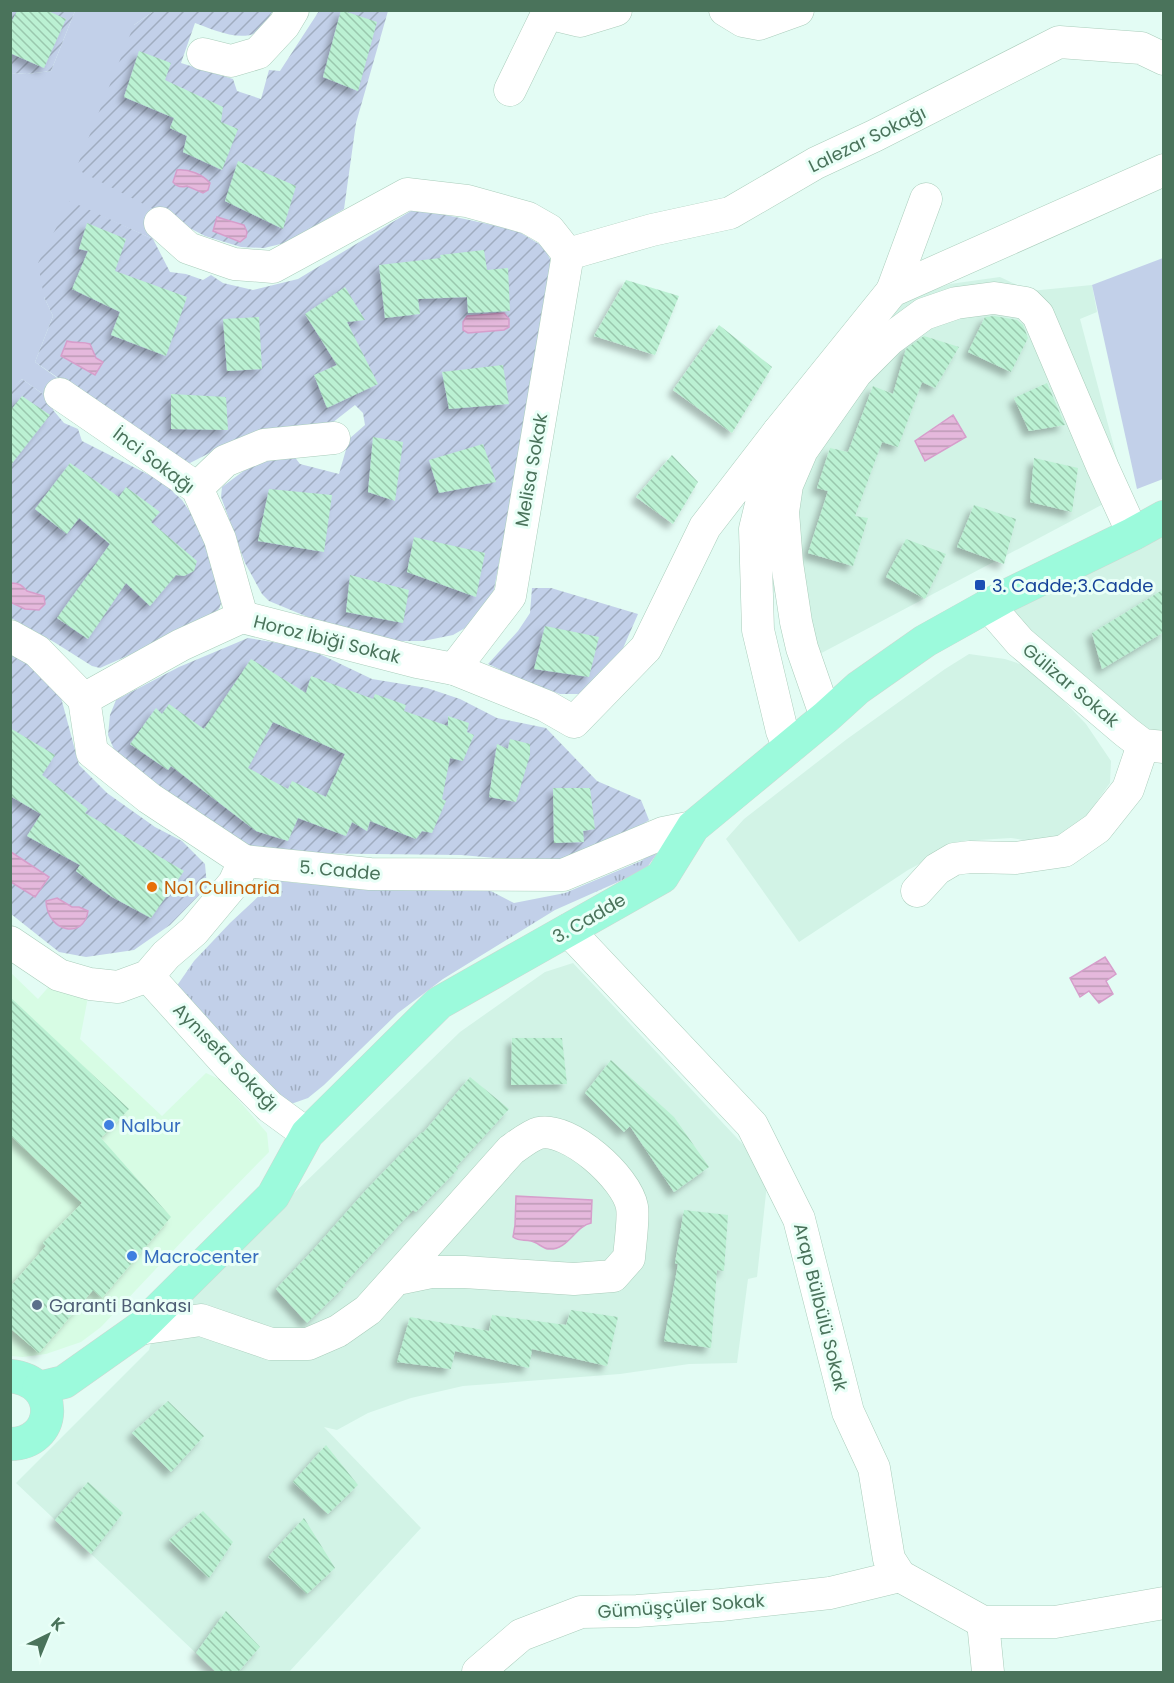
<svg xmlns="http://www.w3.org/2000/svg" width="1174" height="1683" viewBox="0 0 1174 1683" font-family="Poppins,sans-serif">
<defs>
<pattern id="grass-tufts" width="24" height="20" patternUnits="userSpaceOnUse" patternTransform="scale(1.5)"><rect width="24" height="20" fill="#c2d0e9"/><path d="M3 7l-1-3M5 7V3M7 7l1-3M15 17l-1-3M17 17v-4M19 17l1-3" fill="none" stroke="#a0adc0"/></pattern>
<pattern id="garden-furrows" width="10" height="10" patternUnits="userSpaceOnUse" patternTransform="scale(1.5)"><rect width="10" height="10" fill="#c2d0e9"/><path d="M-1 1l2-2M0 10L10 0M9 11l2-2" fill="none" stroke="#a0adc0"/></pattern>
<pattern id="water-rules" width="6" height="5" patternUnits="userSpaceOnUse" patternTransform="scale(1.5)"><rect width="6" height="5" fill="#e5b8dc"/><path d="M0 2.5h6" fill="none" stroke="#bc9ab5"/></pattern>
<pattern id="building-back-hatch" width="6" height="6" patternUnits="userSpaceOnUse" patternTransform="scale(1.5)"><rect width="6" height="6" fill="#bbf1d3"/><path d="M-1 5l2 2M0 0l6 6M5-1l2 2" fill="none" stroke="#9ac8ae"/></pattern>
<filter id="shadow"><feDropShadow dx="-5.5" dy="5.5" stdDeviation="3" flood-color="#0004"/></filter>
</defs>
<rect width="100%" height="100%" fill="#e3fcf4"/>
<g fill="#d2f3e6">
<polygon points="1000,277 1030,291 1092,285 1097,312 1080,319 1126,492 797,666 771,581 767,503 900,302 950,284"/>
<polygon points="1163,536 1163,739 1126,732 988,605 1061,569"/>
<polygon points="969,654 1005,659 1032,668 1086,724 1111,761 1110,783 1075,832 1049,844 1011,838 962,841 908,870 799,942 726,839 744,819 847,739 945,669"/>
<polygon points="573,963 750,1152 767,1184 757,1277 748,1279 737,1363 689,1364 620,1374 463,1386 411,1398 368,1413 337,1430 324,1427 421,1528 289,1672 216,1672 16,1483 149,1350 157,1320 181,1303 460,1032 545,972"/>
</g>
<polygon fill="#d7fce4" points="10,972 38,999 52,983 88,997 80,1039 162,1116 206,1073 221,1080 267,1133 269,1152 188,1235 101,1327 81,1342 46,1354 23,1357 10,1356"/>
<polygon fill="url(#grass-tufts)" points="664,844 645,870 555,910 443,979 398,1013 324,1085 308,1098 291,1104 279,1103 174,990 194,961 230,923 276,880 296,883 389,890 435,883 485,888 514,903 565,893 641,861"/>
<g fill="#c2d0e9">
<polygon points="75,11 154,11 134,25 164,215 153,239 70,202 44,297 53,316 35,362 67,385 54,402 22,379 11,390 11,73 27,74 51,71"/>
<polygon points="1163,258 1163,479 1137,489 1092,285"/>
</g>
<g fill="url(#garden-furrows)">
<polygon points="10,11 75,11 51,71 27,74 11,73"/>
<path d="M154 11H273C269 16 265 26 260 30 243 44 212 29 195 23L181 63 233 79 237 91 261 99 269 70 280 71 319 11H388L356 123 344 209 289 242 264 248 241 247 205 236 76 169 134 25Z"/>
<polygon points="70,201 153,239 170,272 186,274 203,280 211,275 223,283 253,290 298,279 411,211 432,212 516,230 544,247 556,271 494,589 489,607 477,621 453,635 423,641 394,641 315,620 269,601 262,594 245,563 221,497 222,487 268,453 287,447 300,464 339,474 349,439 365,425 363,413 355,405 332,423 271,429 235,440 188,464 124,423 35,362 53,316 44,297 38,263"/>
<polygon points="22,379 54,402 53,410 64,423 78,429 82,441 163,482 182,500 200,527 222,601 219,609 212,614 145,648 100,668 92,666 54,642 11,618 10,390"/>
<polygon points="532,588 551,588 638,614 614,669 586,694 560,694 527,682 488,664 518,631 530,613"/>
<polygon points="248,638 307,648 372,679 427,688 460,699 497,718 546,728 597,781 641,800 649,820 608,849 554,863 461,855 287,853 249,848 226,830 163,793 115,752 108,735 110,715 116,700 179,667"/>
<polygon points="10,648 59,690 79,765 107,793 155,827 182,841 205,864 207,887 170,925 134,950 86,957 59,952 11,914"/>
</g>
<g fill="url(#water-rules)" stroke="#d69ecb" stroke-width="1.5">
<path d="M177 170C189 169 202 174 210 183L208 190 203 193 187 186C181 188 177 187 173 182Z"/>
<polygon points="217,217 244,225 247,232 246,237 240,242 213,231"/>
<polygon points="504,313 509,319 509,327 504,330 468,333 463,330 463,322 467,316"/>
<path d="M67 341C77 344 82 341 90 344L96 358 103 362 95 375 61 356Z"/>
<polygon points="953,415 966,437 925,461 915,441"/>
<path d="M11 583C19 583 22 585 27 591L44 596 45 604 39 610 25 609 12 603 11 601Z"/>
<polygon points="11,852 49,877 35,897 11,882"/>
<path d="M57 898 72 907H79L88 911C84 940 47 932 46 901Z"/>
<polygon points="1105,957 1116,974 1106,981 1113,994 1099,1003 1089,991 1080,997 1070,978"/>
<path d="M516 1196 592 1200 591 1223C575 1226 568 1251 548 1249 542 1248 537 1242 531 1241 524 1239 520 1242 513 1237L515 1225Z"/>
</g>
<g fill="url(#building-back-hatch)" fill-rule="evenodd" filter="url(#shadow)">
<polygon points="341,10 377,22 358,91 323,77"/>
<polygon points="17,11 48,11 66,19 44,68 10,53 10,25"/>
<polygon points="139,51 171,63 165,80 223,107 221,122 238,129 222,170 183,152 187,136 170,128 174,118 124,97"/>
<polygon points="238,161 296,186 283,229 225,201"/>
<polygon points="87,223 126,239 115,271 187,297 166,356 111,335 120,312 72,289 88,251 79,249"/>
<polygon points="484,250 487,270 508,268 510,311 468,313 467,297 418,299 420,314 385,318 379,265 441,258 440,255"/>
<polygon points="626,280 679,296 655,355 594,336"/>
<polygon points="345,287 365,320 347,322 378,384 327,408 314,375 337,365 305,314"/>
<polygon points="994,316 1017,320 1023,325 1028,338 1011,372 968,352 985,317"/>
<polygon points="259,317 262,369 227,371 223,319"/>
<polygon points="719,325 772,367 732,433 673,390"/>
<polygon points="924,336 959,347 935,388 922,382 898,447 882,442 855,516 868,518 853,566 808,553 828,491 817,488 830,448 848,452 873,386 893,394 906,349"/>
<polygon points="503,365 509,404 449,409 442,372"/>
<polygon points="1047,383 1065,425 1029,431 1014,398"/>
<polygon points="171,394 226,397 228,430 171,429"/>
<polygon points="22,396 50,415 10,466 10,411"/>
<polygon points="373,437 403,442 395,501 368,492"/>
<polygon points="483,444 496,482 439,493 429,460"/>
<polygon points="672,455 698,482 673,524 636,497"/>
<polygon points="1034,458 1078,468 1072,512 1030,502"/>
<polygon points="70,463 119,497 126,487 160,512 151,522 197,561 194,571 184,576 176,575 150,606 126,583 88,639 57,618 110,544 79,518 67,534 35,509"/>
<polygon points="269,489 332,495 324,552 258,541"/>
<polygon points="974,505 1016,519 1004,564 957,547"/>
<polygon points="414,537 485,553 476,597 407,572"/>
<polygon points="906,539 946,554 925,599 886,577"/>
<polygon points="350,575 409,590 403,623 346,612"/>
<polygon points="1164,589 1164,632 1102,669 1092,633"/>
<polygon points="545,626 599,637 589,677 534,669"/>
<path d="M251 659 306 693 311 676 373 699 375 694 406 705 404 711 448 726V716L469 723 467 732 474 735 463 761 450 758 442 799 446 801 432 833 422 831 416 839 370 821 367 831 352 822 346 836 298 818 288 841 256 831 171 766 168 770 130 744 156 708 162 714 169 704 204 729ZM273 722 345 754 326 797 292 781 288 789 248 768Z"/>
<polygon points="10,728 55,755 42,775 88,809 85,813 184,871 151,918 112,897 76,871 80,865 27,836 41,814 10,796"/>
<polygon points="510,739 530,744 530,755 516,802 489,797 497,744 508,749"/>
<polygon points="553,788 590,788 595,829 583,831 584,842 554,843"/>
<polygon points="10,997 129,1109 101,1138 171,1217 102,1298 93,1290 39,1353 10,1328 10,1287 46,1246 43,1243 82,1203 10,1135"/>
<polygon points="512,1038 562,1038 567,1084 511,1085"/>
<polygon points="611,1060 674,1117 709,1167 674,1192 630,1126 624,1132 585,1093"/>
<polygon points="470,1077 509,1109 456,1167 458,1169 416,1212 413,1210 344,1284 346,1285 307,1323 276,1289 312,1251 366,1190 422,1132 423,1133"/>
<polygon points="684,1210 728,1215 724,1271 717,1270 711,1348 664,1341 678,1264 675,1263"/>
<polygon points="571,1310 618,1317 607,1366 532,1349 529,1368 455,1351 451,1369 397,1362 410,1317 489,1331 492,1315 566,1325"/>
<polygon points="168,1401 204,1436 171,1472 132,1433"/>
<polygon points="326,1445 358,1485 328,1514 293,1482"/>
<polygon points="88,1482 123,1513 91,1554 55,1520"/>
<polygon points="203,1511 233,1542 209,1578 169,1540"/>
<polygon points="304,1518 335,1568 307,1594 268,1557"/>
<polygon points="226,1611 260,1647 238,1672 216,1672 196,1653"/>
</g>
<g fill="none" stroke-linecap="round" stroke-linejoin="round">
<defs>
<g id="minor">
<polyline points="725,10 743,21 759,24 798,10"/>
<polyline points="547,13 580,21 616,10"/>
<polyline points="203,54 231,61 258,53 284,25 293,10"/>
<polyline points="510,90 549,10"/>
<polyline points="160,223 188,248 234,264 273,267 407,194 467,201 528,218 549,230 568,254"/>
<polyline points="568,254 652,230 730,213 816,163 874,136 1059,42 1141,48 1164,59"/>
<polyline points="892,291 926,199"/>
<polyline points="60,394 197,488 220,539 242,617"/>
<polyline points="779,431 892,291 1164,170"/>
<polyline points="197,488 225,461 264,445 334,438"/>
<polyline points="988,605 1020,642 1126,732 1143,745 1164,747"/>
<polyline points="10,636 37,651 84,699 92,752 149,798 244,861"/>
<polyline points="454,669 510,596 568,254"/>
<polyline points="84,699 181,645 242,617 417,662 454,669 546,706 574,722 646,648 705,527 779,431 755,529 758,630 782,731 789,748"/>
<polyline points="826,717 802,648 796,622 787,563 783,512 787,485 802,450 856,373 890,339 924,314 956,303 994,298 1026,303 1038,315 1103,468 1133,534"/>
<polyline points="917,891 937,869 954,859 970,857 1016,858 1064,851 1097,828 1128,789 1143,745"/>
<polyline points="568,930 752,1125 799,1219 848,1412 874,1468 889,1559 900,1576 983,1622 1055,1622 1164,1603"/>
<polyline points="10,942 59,975 90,984 118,987 148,976 166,955 194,931 234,883 244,861 370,874 563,875 663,833 693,827"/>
<polyline points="148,976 230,1067 270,1107 307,1134"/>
<path d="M139 1329 201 1320 271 1344H308L338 1331 368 1310 511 1150C518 1145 531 1135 539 1133 569 1126 627 1178 632 1207 634 1218 630 1245 629 1258L613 1276 574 1279 464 1272H431L397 1279"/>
<polyline points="983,1622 988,1672"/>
<polyline points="478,1672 521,1635 581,1612 637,1611 721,1605 830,1593 900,1576"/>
</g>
<g id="major">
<path d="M10 1376C62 1381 57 1444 10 1444"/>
<polyline points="39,1388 64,1382 139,1329 273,1196 307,1134 439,1003 662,877 693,827 826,717 858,688 925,641 1002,598 1133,534 1164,517"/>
</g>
</defs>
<use href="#minor" stroke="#aacdbb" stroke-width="33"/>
<use href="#major" stroke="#ccd8d1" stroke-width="34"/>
<use href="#minor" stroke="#fff" stroke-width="32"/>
<use href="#major" stroke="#9cfadc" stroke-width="33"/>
</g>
<rect fill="#1a4fb4" stroke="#e9fff7" stroke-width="2" x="974" y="579" width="12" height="12" rx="3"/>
<circle fill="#e8710a" stroke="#e9fff7" stroke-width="2" cx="152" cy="887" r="6"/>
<g fill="#3f7fe0" stroke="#e9fff7" stroke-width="2">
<circle cx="109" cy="1125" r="6"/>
<circle cx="132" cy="1256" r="6"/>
</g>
<circle fill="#5c6f8a" stroke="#e9fff7" stroke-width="2" cx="37" cy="1305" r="6"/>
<g text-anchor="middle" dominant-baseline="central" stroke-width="6" stroke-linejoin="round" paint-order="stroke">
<g font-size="18" fill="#4a735b" stroke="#e9fff7">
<text transform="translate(867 139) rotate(-26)">Lalezar Sokağı</text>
<text transform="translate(154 460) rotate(37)">İnci Sokağı</text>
<text transform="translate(531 470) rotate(-80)">Melisa Sokak</text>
<text transform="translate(327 639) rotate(14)">Horoz İbiği Sokak</text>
<text transform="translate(1071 685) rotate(40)">Gülizar Sokak</text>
<text transform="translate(340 870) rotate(5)">5. Cadde</text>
<text transform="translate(589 918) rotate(-30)">3. Cadde</text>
<text transform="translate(226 1057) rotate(46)">Aynısefa Sokağı</text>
<text transform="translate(821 1307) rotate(76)">Arap Bülbülü Sokak</text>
<text transform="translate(681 1606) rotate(-4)">Gümüşçüler Sokak</text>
</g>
<g font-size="18" fill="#164399" stroke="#e9fff7" text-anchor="start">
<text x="992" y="585">3. Cadde;3.Cadde</text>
</g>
<g font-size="18" fill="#c56008" stroke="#e9fff7" text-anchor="start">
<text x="164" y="887">No1 Culinaria</text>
</g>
<g font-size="18" fill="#366cbe" stroke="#e9fff7" text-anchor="start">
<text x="121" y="1125">Nalbur</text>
<text x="144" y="1256">Macrocenter</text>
</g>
<g font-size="18" fill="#4e5e75" stroke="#e9fff7" text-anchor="start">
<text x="49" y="1305">Garanti Bankası</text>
</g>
</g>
<rect width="1174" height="1683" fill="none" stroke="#4a735b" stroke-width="24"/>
<g transform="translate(48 1635) rotate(43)" stroke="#e9fff7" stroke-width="4.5" paint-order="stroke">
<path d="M0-4.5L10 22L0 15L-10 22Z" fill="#4a735b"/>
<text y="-9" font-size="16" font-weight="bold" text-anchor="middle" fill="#4a735b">K</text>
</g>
</svg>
